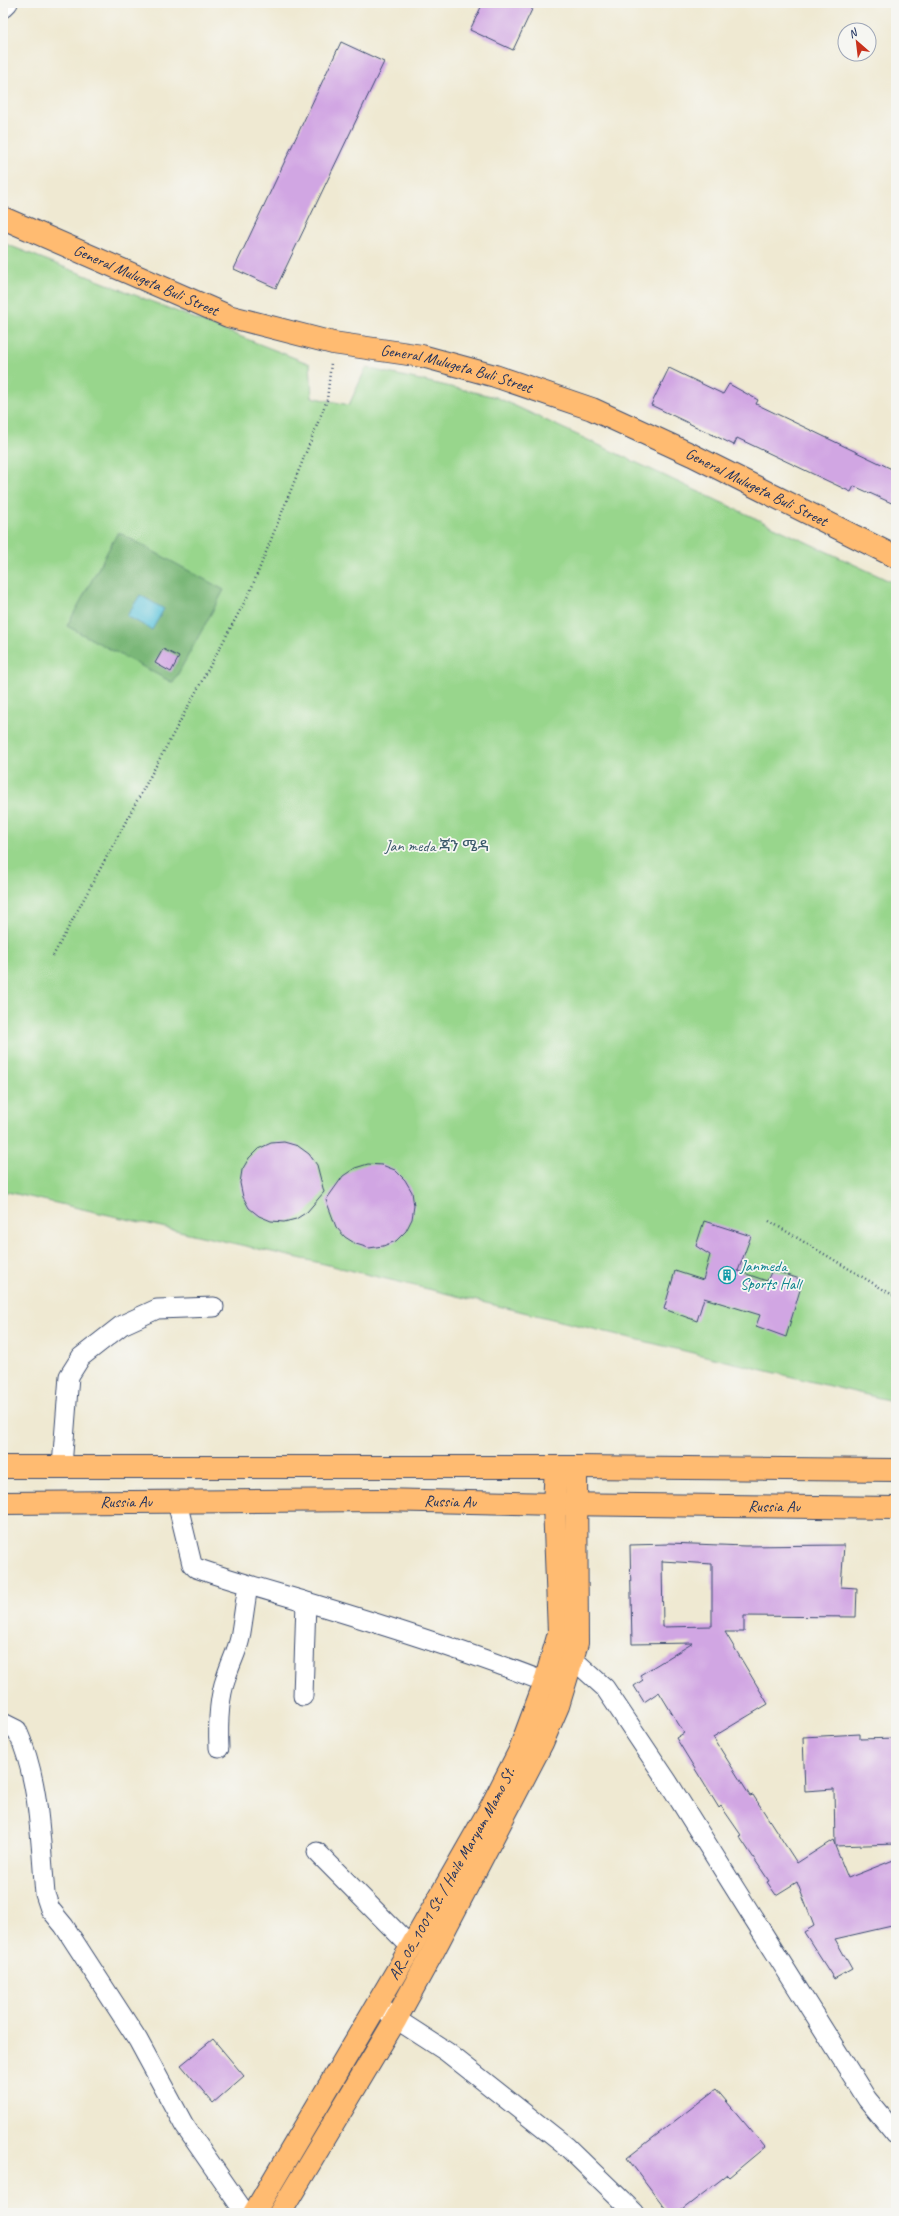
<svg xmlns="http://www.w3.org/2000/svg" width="899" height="2216" viewBox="0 0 899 2216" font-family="Caveat,'Noto Sans Ethiopic',sans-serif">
<rect width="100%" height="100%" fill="#f6f6f2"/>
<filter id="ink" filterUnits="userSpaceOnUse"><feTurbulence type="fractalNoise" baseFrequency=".025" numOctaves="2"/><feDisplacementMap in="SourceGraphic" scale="8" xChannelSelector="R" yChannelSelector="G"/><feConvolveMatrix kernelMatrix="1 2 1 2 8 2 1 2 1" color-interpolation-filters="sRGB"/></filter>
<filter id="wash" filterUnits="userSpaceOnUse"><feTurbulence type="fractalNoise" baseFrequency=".012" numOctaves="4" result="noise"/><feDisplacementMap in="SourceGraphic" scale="16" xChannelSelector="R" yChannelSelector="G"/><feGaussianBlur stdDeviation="0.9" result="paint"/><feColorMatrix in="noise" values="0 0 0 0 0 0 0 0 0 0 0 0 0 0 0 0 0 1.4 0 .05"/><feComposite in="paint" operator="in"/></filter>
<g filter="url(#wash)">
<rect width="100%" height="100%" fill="#efe9d2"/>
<polygon fill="#98d68c" stroke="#5a8275" points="3,243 310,364 312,397 349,405 366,368 496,397 896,584 896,1402 316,1262 3,1191"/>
<polygon fill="#7ab778" stroke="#4a736b" points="118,532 224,590 173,683 67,626"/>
<polygon fill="#5ec5db" stroke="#3c7a9c" points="140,595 164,609 152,630 127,616"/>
<g id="blocks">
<g fill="#d1a6e3" fill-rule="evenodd">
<polygon points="483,3 535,3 513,50 470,30"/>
<polygon points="341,42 384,62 276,288 234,269"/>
<polygon points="669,368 723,394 729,384 758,400 756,404 896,471 896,505 854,486 851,492 737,438 734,445 651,405"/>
<polygon points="163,649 179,657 171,672 155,663"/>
<polygon points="284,1142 298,1146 309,1154 317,1165 324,1192 307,1212 296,1219 284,1222 271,1221 259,1216 249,1208 243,1197 240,1183 242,1170 249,1158 258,1149 271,1143"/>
<polygon points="368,1164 382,1165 395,1170 405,1180 412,1192 414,1206 412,1219 406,1231 396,1241 383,1246 369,1248 356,1244 345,1237 336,1227 326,1200 343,1176 355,1168"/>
<polygon points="704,1221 751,1236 738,1271 767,1281 772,1270 803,1280 786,1337 756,1326 760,1315 704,1298 697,1321 664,1309 675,1271 703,1280 710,1255 696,1246"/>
<path d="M668 1543 745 1546 844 1545 841 1587 857 1588 856 1617 744 1616V1632H725L768 1704 713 1737 750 1796 753 1795 797 1863 833 1840 835 1845 834 1789 805 1791 803 1737 860 1734V1739L896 1738V1844L835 1846 848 1878 896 1859V1925L835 1939 852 1969 834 1979 804 1932 814 1926 797 1882 776 1895 767 1882 769 1881 739 1836 741 1835 721 1806 719 1808 676 1738 684 1733 659 1692 644 1702 634 1686 643 1680 640 1675 693 1643 632 1644 630 1545 668 1544ZM662 1561 712 1564V1626L663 1627Z"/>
<polygon points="213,2039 244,2076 213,2103 181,2065"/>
<polygon points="716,2089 765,2147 729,2177 727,2175 678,2213 669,2213 627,2158"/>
</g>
</g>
</g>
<g filter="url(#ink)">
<use href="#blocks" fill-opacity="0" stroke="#3b4b6f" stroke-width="1"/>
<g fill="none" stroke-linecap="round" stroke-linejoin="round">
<defs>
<g id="minor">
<polyline points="3,8 8,3"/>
<polyline points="62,1466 69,1376 81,1357 122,1325 157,1309 214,1307"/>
<path d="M177 1502 192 1564 196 1568C233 1581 270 1591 307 1602 387 1626 467 1651 545 1682"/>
<polyline points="560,1652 573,1659 605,1688 668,1782 867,2099 896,2134"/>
<polyline points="303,1696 306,1602"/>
<path d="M3 1723 17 1730C40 1781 40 1838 45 1894L50 1909 64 1926 138 2040 184 2125 245 2213"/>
<path d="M219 1748C218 1726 218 1700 226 1678 230 1664 237 1652 240 1638 243 1621 245 1603 248 1586"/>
<polyline points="317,1852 411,1947"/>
<polyline points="377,2003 396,2019 447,2052 567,2147 635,2213"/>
</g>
<g id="major">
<path id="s1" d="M3 218 228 316 333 343 422 356 495 376 592 409 692 455 896 557"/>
<polyline points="3,1467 576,1467 896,1470"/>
<path id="s2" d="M3 1503 379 1500 554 1504 896 1508"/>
<path id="s3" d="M254 2213 411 1947 491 1807 519 1752 545 1682 559 1633 554 1504 556 1467"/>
<polyline points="280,2213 396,2019 434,1950 542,1743 558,1706 577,1643 576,1467"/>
</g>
</defs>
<use href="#minor" stroke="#3b4b6f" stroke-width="21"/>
<use href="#major" stroke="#3b4b6f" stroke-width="24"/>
<g stroke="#3b4b6f" stroke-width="2.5" stroke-dasharray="1 3" stroke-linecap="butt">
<polyline points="53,956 250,592 327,400 331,363"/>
<polyline points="769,1221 896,1297"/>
</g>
<use href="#minor" stroke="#fff" stroke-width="19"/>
<use href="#major" stroke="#ffbb71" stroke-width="22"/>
</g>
</g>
<defs>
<symbol id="building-ring" viewBox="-11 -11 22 22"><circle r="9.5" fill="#f6f6f2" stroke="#0f9aa8" stroke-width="1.5"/><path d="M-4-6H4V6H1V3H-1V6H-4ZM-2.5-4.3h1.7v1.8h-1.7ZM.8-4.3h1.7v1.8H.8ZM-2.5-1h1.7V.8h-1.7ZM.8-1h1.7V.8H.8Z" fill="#0f9aa8"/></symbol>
</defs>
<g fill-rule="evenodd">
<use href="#building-ring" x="717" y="1265" width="20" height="20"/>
</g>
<g text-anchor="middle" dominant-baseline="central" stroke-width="3.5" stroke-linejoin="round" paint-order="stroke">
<g font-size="16" fill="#1b2f5e" stroke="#f6f6f2">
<text stroke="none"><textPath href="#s1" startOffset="156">General Mulugeta Buli Street</textPath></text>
<text stroke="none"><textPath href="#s1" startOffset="480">General Mulugeta Buli Street</textPath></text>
<text stroke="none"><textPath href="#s1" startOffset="804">General Mulugeta Buli Street</textPath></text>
<text stroke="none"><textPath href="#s2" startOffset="123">Russia Av</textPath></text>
<text stroke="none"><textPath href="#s2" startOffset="447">Russia Av</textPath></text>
<text stroke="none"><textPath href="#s2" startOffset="771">Russia Av</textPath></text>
<text stroke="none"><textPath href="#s3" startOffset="393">AR_06_1001 St. / Haile Maryam Mamo St.</textPath></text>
</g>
<g font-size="16" fill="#3a596a" stroke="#f6f6f2">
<text x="437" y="846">Jan meda ጃን ሜዳ</text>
</g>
<g font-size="16" fill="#0d838f" stroke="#f6f6f2" text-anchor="start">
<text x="740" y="1266">Janmeda<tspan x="740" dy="18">Sports Hall</tspan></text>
</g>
</g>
<rect width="899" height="2216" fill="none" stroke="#f6f6f2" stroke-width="16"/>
<g transform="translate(857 42) rotate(332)"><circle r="19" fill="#f6f6f2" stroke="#9ea6b7"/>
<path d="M0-3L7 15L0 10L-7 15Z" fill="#c8321e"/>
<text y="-6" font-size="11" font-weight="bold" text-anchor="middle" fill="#1b2f5e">N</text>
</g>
</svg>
